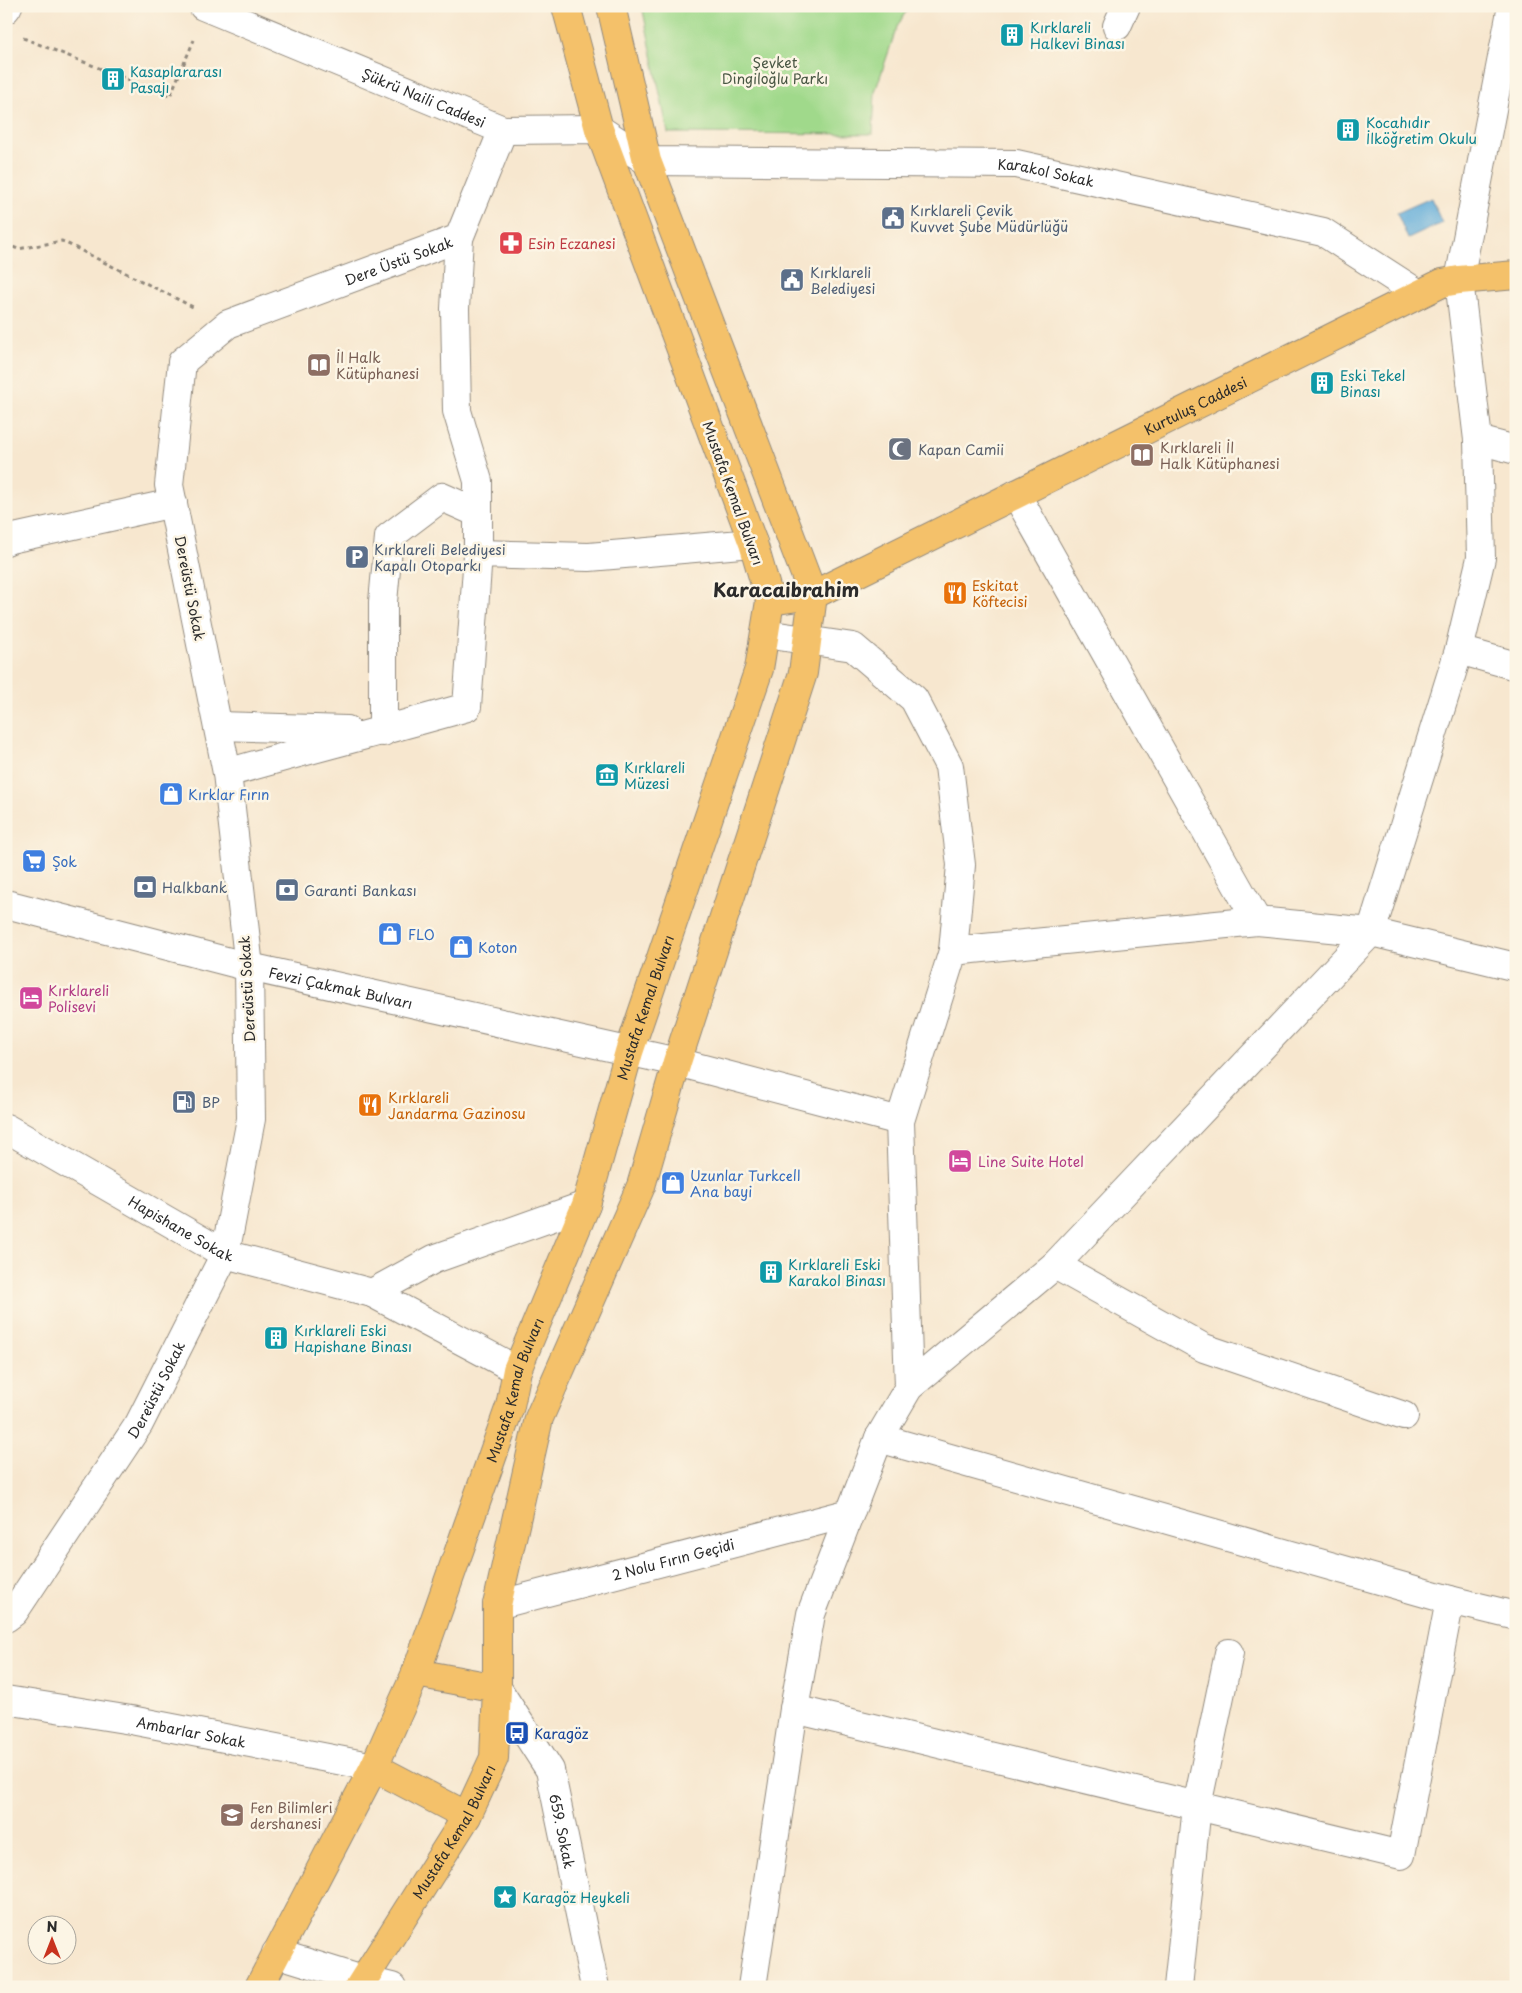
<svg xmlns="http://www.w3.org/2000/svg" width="1522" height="1993" viewBox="0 0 1522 1993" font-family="'Playpen Sans',sans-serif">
<rect width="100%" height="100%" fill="#fcf5e5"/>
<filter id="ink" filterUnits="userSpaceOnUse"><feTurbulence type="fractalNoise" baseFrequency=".02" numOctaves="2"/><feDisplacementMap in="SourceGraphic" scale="10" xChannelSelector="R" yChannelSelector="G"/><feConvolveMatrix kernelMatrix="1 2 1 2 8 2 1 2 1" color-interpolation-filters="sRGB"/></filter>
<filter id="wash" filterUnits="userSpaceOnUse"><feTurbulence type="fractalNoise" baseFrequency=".0096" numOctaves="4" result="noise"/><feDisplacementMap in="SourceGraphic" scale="20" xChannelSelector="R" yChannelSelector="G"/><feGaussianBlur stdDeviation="1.12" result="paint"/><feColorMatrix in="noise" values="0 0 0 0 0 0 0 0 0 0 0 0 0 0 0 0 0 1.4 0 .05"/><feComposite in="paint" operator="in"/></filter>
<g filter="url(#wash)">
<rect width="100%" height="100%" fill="#f7e7cf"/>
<polygon fill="#a0d98b" stroke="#66825b" points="642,6 909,6 897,27 875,92 873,134 668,133"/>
<polygon fill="#60acd9" stroke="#466c82" points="1431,198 1442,223 1408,239 1397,213"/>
</g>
<g filter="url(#ink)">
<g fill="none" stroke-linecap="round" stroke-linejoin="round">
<defs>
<g id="minor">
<path id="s1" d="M203 6 503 130 599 129 647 161 1016 164 1323 232 1419 294"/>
<polyline points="6,9 8,6"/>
<polyline points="1117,26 1126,6"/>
<polyline points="459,238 455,309 457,411 478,481 478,554"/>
<polyline points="1478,440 1516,450"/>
<polyline points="1016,494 1257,921"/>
<polyline points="6,541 10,539 173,503"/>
<polyline points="765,634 853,647 914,699 949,766 961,865 953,951"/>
<polyline points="1459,650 1516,666"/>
<polyline points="218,726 347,730"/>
<polyline points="383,732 383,602 389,537 442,497 478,513"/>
<path d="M227 773C306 750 387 730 467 707L478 554 589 557 753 543"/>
<path id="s2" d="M6 904 249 967 677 1062 900 1121"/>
<path id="s3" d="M6 1128 225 1254 372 1293 517 1370"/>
<polyline points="1055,1265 1204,1348 1404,1416"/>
<polyline points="372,1293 434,1259 586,1205"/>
<polyline points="909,1387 900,1121 953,951 1257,921 1371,932 1516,967"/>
<polyline points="879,1438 1450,1600 1516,1616"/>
<path id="s4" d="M497 1605 850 1513"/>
<path id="s5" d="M6 1618 14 1612 139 1424 225 1254 251 1119 249 967 227 773 169 485 182 362 228 324 459 238 503 130"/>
<path id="s6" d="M497 1688 550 1770 595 1987"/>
<path id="s7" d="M6 1700 131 1720 374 1767"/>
<polyline points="794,1709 1401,1855 1450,1600"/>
<polyline points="276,1953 363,1980 392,1987"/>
<polyline points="752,1987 794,1709 811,1614 879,1438 909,1387 1055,1265 1371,932 1459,650 1481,558 1478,440 1459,280 1512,6"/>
<polyline points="1178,1987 1197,1806 1229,1653"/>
</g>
<g id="major">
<path id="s8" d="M770 601 813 595 1442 283 1459 280 1516 275"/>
<polyline points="416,1673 497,1688"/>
<polyline points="374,1767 467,1816"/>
<path id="s9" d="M259 1987 374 1767 416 1673 510 1406 517 1370 586 1205 629 1052 759 669 770 601 753 543 599 129 566 6"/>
<path id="s10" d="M359 1987 467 1816 494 1758 497 1688V1605L539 1418 641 1186 677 1062 803 673 813 595 647 161 611 6"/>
</g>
</defs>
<use href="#minor" stroke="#91897d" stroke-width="30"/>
<use href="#major" stroke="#91897d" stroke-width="30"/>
<g stroke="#91897d" stroke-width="3" stroke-dasharray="4 4" stroke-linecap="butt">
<polyline points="23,38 170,96 194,40"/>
<polyline points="6,244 18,249 62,241 193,307"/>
</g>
<use href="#minor" stroke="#fff" stroke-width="28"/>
<use href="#major" stroke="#f4c16a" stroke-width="28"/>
</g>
</g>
<defs>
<symbol id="building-square" viewBox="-11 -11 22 22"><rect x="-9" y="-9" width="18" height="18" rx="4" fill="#0f9aa8" stroke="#fcf5e5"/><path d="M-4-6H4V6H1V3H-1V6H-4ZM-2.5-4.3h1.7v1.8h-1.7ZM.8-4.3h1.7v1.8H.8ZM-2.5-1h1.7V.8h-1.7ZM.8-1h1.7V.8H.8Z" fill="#fff"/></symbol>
<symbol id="civic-square" viewBox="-11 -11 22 22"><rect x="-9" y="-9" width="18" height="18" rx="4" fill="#5c6f8a" stroke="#fcf5e5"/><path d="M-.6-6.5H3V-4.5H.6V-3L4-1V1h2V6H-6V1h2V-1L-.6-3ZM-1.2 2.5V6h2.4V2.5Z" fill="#fff"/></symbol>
<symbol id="pharmacy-square" viewBox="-11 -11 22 22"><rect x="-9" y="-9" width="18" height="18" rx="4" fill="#e0444e" stroke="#fcf5e5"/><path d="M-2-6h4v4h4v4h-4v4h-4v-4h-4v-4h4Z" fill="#fff"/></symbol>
<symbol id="library-square" viewBox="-11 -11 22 22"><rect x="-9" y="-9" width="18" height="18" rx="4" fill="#8d6e63" stroke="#fcf5e5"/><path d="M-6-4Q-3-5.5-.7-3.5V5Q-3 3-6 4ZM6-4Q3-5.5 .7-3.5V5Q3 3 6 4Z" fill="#fff"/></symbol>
<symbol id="mosque-square" viewBox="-11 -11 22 22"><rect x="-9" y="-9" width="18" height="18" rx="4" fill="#6b7280" stroke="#fcf5e5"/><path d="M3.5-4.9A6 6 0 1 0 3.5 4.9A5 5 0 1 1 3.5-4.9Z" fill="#fff"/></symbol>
<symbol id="parking-square" viewBox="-11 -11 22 22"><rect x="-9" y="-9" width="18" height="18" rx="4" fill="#5c6f8a" stroke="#fcf5e5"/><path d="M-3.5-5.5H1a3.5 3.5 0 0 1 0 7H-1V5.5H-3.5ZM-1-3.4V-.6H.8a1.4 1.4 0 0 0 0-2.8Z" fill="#fff"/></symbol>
<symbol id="restaurant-square" viewBox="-11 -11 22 22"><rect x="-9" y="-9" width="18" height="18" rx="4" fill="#e8710a" stroke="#fcf5e5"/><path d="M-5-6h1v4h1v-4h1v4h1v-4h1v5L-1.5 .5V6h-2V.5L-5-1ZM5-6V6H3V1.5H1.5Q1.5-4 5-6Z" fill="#fff"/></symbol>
<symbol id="museum-square" viewBox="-11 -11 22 22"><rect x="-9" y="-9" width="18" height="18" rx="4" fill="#0f9aa8" stroke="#fcf5e5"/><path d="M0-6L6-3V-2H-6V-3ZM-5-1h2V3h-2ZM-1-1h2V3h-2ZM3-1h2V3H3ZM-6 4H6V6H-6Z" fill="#fff"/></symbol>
<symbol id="shop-square" viewBox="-11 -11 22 22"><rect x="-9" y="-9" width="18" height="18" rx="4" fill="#3f7fe0" stroke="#fcf5e5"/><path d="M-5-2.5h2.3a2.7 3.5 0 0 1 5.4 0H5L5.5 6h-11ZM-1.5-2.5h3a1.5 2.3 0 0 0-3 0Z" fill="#fff"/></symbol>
<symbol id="supermarket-square" viewBox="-11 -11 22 22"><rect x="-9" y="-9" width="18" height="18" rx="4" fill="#3f7fe0" stroke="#fcf5e5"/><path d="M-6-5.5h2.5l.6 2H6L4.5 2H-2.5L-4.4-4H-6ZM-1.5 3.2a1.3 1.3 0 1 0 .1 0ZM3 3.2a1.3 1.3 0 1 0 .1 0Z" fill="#fff"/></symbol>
<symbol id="bank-square" viewBox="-11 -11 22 22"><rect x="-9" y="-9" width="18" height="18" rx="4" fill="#5c6f8a" stroke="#fcf5e5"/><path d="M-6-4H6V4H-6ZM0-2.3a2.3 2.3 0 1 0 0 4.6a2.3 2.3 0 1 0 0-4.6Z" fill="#fff"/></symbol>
<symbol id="hotel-square" viewBox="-11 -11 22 22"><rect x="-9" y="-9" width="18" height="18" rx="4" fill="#d1479c" stroke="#fcf5e5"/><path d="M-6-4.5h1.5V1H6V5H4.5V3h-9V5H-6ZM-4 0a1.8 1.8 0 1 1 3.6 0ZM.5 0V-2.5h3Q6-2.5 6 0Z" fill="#fff"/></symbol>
<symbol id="fuel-square" viewBox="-11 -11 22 22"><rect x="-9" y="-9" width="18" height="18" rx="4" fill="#5c6f8a" stroke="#fcf5e5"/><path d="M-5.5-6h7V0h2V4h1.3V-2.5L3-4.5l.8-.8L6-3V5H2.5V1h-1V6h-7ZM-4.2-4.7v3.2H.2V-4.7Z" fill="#fff"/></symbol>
<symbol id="bus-square" viewBox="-11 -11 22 22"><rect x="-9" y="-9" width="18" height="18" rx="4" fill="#1a4fb4" stroke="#fcf5e5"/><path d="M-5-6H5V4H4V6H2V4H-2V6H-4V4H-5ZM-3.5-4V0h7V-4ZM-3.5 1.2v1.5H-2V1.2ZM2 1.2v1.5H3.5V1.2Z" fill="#fff"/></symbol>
<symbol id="school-square" viewBox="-11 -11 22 22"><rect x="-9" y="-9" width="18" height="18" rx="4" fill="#8d6e63" stroke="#fcf5e5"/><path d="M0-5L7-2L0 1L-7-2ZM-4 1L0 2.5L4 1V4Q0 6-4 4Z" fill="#fff"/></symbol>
<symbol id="sight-square" viewBox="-11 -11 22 22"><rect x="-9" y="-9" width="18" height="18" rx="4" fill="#0f9aa8" stroke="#fcf5e5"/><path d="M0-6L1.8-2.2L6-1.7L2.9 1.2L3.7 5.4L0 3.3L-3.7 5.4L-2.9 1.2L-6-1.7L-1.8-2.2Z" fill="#fff"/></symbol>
</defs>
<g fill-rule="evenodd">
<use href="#building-square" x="998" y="21" width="28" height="28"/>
<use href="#building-square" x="99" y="65" width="28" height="28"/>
<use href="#building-square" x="1334" y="116" width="28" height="28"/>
<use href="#civic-square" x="879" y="204" width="28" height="28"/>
<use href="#pharmacy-square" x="497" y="229" width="28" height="28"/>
<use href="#civic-square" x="778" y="266" width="28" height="28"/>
<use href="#library-square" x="305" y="351" width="28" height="28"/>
<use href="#building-square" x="1308" y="369" width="28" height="28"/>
<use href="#mosque-square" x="886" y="435" width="28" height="28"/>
<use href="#library-square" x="1128" y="441" width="28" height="28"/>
<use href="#parking-square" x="343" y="543" width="28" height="28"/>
<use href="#restaurant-square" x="941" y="579" width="28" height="28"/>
<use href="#museum-square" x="593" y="761" width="28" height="28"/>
<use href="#shop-square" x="157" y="780" width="28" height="28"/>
<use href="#supermarket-square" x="20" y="847" width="28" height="28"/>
<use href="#bank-square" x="131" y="873" width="28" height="28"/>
<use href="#bank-square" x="273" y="876" width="28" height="28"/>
<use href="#shop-square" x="376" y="920" width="28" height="28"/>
<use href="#shop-square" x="447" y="933" width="28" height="28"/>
<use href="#hotel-square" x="17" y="984" width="28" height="28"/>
<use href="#fuel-square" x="170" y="1088" width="28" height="28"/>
<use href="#restaurant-square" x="356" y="1091" width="28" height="28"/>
<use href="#hotel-square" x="946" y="1147" width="28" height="28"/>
<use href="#shop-square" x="659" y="1169" width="28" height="28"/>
<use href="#building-square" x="757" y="1258" width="28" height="28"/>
<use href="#building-square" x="262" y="1324" width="28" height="28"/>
<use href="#bus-square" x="503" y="1719" width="28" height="28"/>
<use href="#school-square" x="218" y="1801" width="28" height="28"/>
<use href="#sight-square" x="491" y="1883" width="28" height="28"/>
</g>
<g text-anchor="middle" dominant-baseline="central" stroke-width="5" stroke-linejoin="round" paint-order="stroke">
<g font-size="14" fill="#0d838f" stroke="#fcf5e5" text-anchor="start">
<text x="1030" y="27">Kırklareli<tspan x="1030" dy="16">Halkevi Binası</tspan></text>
<text x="130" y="71">Kasaplararası<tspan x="130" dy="16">Pasajı</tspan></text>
<text x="1366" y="122">Kocahıdır<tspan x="1366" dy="16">İlköğretim Okulu</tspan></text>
<text x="1340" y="375">Eski Tekel<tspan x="1340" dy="16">Binası</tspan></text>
<text x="624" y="767">Kırklareli<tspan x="624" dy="16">Müzesi</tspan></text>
<text x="788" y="1264">Kırklareli Eski<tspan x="788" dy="16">Karakol Binası</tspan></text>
<text x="294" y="1330">Kırklareli Eski<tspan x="294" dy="16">Hapishane Binası</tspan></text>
<text x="522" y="1897">Karagöz Heykeli</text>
</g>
<g font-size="14" fill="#485643" stroke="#fcf5e5">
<text x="775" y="62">Şevket<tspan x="775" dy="16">Dingiloğlu Parkı</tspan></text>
</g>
<g font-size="14" fill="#2b2b2b" stroke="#fcf5e5">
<text stroke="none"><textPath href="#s1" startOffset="239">Şükrü Naili Caddesi</textPath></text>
<text stroke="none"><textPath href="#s1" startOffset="878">Karakol Sokak</textPath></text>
<text stroke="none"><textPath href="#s5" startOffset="1570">Dere Üstü Sokak</textPath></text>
<text stroke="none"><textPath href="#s8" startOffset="470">Kurtuluş Caddesi</textPath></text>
<text transform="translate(733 493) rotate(70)">Mustafa Kemal Bulvarı</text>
<text transform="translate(190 588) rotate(79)">Dereüstü Sokak</text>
<text stroke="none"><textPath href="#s2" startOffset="345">Fevzi Çakmak Bulvarı</textPath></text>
<text transform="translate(247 989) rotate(-93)">Dereüstü Sokak</text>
<text stroke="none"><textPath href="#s9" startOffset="1056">Mustafa Kemal Bulvarı</textPath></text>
<text stroke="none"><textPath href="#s3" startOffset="202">Hapishane Sokak</textPath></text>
<text stroke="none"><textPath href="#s5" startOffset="274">Dereüstü Sokak</textPath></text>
<text stroke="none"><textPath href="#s9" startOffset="651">Mustafa Kemal Bulvarı</textPath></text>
<text stroke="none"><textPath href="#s4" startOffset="182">2 Nolu Fırın Geçidi</textPath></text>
<text stroke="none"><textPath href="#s7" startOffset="188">Ambarlar Sokak</textPath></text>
<text stroke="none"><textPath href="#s10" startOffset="182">Mustafa Kemal Bulvarı</textPath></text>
<text stroke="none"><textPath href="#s6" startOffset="160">659. Sokak</textPath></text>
</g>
<g font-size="14" fill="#4e5e75" stroke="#fcf5e5" text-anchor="start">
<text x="910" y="210">Kırklareli Çevik<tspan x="910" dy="16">Kuvvet Şube Müdürlüğü</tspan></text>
<text x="810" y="272">Kırklareli<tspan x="810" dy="16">Belediyesi</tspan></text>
<text x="374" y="549">Kırklareli Belediyesi<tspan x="374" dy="16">Kapalı Otoparkı</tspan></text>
<text x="162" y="887">Halkbank</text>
<text x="304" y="890">Garanti Bankası</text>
<text x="202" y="1102">BP</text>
</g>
<g font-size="14" fill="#be3a42" stroke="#fcf5e5" text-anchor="start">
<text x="528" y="243">Esin Eczanesi</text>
</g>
<g font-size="14" fill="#785e54" stroke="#fcf5e5" text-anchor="start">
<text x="336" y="357">İl Halk<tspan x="336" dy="16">Kütüphanesi</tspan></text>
<text x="1160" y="447">Kırklareli İl<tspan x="1160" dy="16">Halk Kütüphanesi</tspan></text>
<text x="250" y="1807">Fen Bilimleri<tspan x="250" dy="16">dershanesi</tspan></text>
</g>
<g font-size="14" fill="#5b616d" stroke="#fcf5e5" text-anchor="start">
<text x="918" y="449">Kapan Camii</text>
</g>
<g font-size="14" fill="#c56008" stroke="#fcf5e5" text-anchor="start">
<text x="972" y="585">Eskitat<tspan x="972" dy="16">Köftecisi</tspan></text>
<text x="388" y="1097">Kırklareli<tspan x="388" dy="16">Jandarma Gazinosu</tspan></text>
</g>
<g font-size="14" fill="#366cbe" stroke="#fcf5e5" text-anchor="start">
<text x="188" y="794">Kırklar Fırın</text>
<text x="52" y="861">Şok</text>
<text x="408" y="934">FLO</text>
<text x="478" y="947">Koton</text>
<text x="690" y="1175">Uzunlar Turkcell<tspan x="690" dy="16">Ana bayi</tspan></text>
</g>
<g font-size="14" fill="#b23c85" stroke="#fcf5e5" text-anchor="start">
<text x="48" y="990">Kırklareli<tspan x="48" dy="16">Polisevi</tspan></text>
<text x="978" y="1161">Line Suite Hotel</text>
</g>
<g font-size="14" fill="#164399" stroke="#fcf5e5" text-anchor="start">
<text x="534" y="1733">Karagöz</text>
</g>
<g font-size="19" font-weight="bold" fill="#2b2b2b" stroke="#fcf5e5">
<text x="786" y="589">Karacaibrahim</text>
</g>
</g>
<rect width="1522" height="1993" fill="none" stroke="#fcf5e5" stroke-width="25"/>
<g transform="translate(52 1940)"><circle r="24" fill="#fcf5e5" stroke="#a8a49b"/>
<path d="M0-4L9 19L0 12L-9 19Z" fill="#c8321e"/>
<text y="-8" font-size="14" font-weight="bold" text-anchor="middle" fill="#2b2b2b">N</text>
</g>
</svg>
